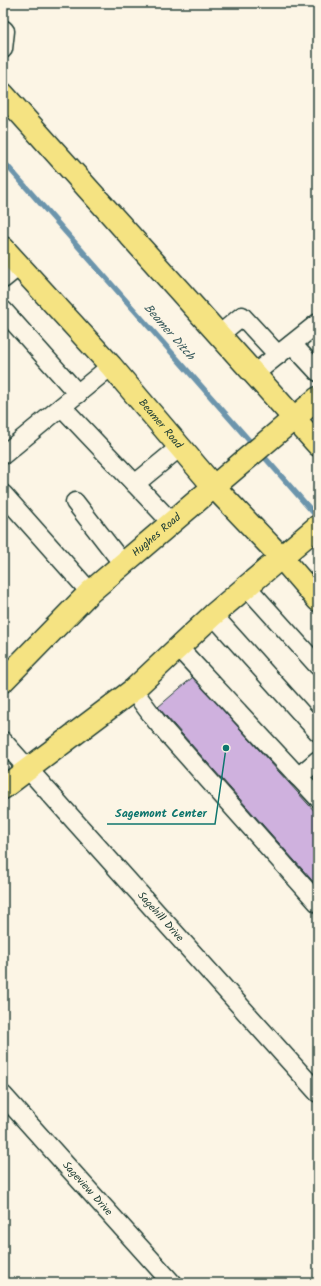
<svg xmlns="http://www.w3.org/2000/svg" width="321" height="1286" viewBox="0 0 321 1286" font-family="Kalam,sans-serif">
<defs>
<filter id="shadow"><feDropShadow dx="3.5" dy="3.5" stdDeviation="2" flood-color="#0004"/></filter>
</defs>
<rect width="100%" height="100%" fill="#fcf5e5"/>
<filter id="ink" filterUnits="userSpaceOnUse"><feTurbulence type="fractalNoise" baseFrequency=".025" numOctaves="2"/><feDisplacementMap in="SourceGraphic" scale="8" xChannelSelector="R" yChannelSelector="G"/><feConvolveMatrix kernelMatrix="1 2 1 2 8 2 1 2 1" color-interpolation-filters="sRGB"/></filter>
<g filter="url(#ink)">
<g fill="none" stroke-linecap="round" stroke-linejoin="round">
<g stroke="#6c95ac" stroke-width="5.5">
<polyline points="3,161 254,446"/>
<polyline points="260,452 318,518"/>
</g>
</g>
<polygon fill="#cfb1de" stroke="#1f3d34" filter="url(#shadow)" points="193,677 318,815 318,887 158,707"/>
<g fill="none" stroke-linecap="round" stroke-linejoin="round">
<defs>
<g id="minor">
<polyline points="3,29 5,31 3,49"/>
<polyline points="3,279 19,266"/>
<polyline points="3,310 78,394"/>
<polyline points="219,335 242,316 278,355"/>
<polyline points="292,344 318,372"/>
<polyline points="254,374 318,323"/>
<polyline points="62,407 172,523"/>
<polyline points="3,455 111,366"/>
<polyline points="135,484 180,447"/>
<polyline points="3,494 90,592"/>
<polyline points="75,502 123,564"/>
<polyline points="246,586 318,666"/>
<polyline points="213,615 318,732"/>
<polyline points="178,647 318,798"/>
<polyline points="133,690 157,722 318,903"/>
<path id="s1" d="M3 741 318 1093"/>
<polyline points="298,777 318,760"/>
<path id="s2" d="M3 1095 172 1283"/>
</g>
<g id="major">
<polyline points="3,94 318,445"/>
<path id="s3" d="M3 248 111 366 214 487 281 557 318 600"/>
<path id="s4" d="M3 681 90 592 318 398"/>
<polyline points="3,788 133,690 213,615 318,526"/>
</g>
</defs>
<use href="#minor" stroke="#1f3d34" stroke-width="21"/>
<use href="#major" stroke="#1f3d34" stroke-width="25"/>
<use href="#minor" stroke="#fcf5e5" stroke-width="18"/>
<use href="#major" stroke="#f5e382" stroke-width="22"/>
</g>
</g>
<g text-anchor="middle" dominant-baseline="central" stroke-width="3" stroke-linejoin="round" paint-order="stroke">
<g font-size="11" fill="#1f3d34" stroke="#fcf5e5">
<text stroke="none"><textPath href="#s3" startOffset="236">Beamer Road</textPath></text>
<text stroke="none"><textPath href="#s4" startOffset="212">Hughes Road</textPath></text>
<text stroke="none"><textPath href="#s1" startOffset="236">Sagehill Drive</textPath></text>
<text stroke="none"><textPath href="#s2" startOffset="126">Sageview Drive</textPath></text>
</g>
<g font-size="12" font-style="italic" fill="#395a5c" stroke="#fcf5e5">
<text transform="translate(169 332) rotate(49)">Beamer Ditch</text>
</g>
</g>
<path fill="none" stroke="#0f766e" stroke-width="1.5" d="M226 748L215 824H107"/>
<circle fill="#0f766e" stroke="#fcf5e5" stroke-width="1.5" cx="226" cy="748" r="4"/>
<g font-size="12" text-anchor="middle" font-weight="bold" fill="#0f766e" stroke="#fcf5e5" stroke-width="3" stroke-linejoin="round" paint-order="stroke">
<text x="161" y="817">Sagemont Center</text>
</g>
<rect width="321" height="1286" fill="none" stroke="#fcf5e5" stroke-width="16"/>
<rect x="8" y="8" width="305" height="1270" fill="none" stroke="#1f3d34" stroke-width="1.5" filter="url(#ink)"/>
</svg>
